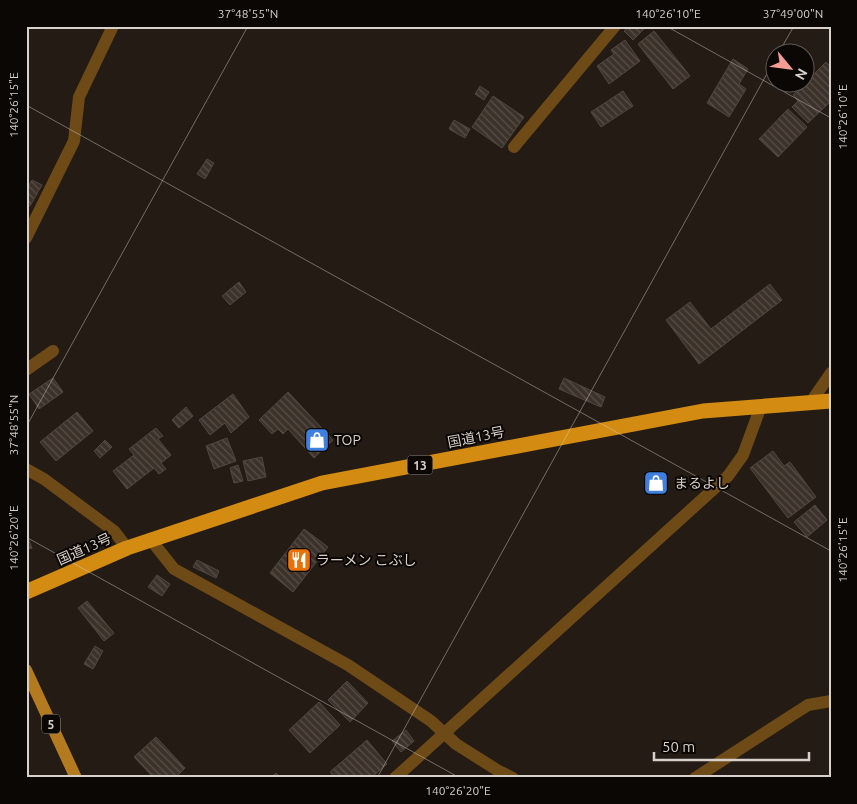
<svg xmlns="http://www.w3.org/2000/svg" width="857" height="804" viewBox="0 0 857 804" font-family="Ubuntu,'Noto Sans JP',sans-serif">
<defs>
<pattern id="building-back-hatch" width="6" height="6" patternUnits="userSpaceOnUse" patternTransform="scale(1.25)"><rect width="6" height="6" fill="#3c322a"/><path d="M-1 5l2 2M0 0l6 6M5-1l2 2" fill="none" stroke="#574f48"/></pattern>
</defs>
<rect width="100%" height="100%" fill="#241b14"/>
<g fill="url(#building-back-hatch)" stroke="#51473e">
<polygon points="629,26 647,26 633,40 624,31"/>
<polygon points="654,31 690,76 673,89 638,44"/>
<polygon points="625,40 640,61 609,84 597,66 614,54 611,50"/>
<polygon points="733,59 748,69 739,84 746,89 729,117 707,103"/>
<polygon points="826,62 831,67 831,101 808,123 792,107 798,101 793,95 801,87 796,82 804,82 804,79 807,81"/>
<polygon points="480,86 489,92 484,100 475,94"/>
<polygon points="623,91 633,106 601,127 591,112"/>
<polygon points="493,96 524,117 502,148 472,127"/>
<polygon points="788,109 807,127 778,157 759,139"/>
<polygon points="454,120 470,129 465,138 449,129"/>
<polygon points="207,159 214,163 205,179 197,174"/>
<polygon points="32,180 42,185 30,206 26,204 26,190"/>
<polygon points="239,282 246,292 230,305 222,296"/>
<polygon points="770,284 782,300 699,364 666,320 690,302 711,329"/>
<polygon points="53,378 63,392 39,409 29,394"/>
<polygon points="564,378 605,397 601,407 559,389"/>
<polygon points="288,392 333,440 314,458 288,429 283,434 278,429 272,434 259,420"/>
<polygon points="233,394 249,417 231,433 225,423 210,435 199,420"/>
<polygon points="186,407 193,416 179,428 172,420"/>
<polygon points="77,412 93,431 56,461 40,442"/>
<polygon points="156,428 163,436 158,439 171,455 161,463 166,469 159,474 154,468 127,489 113,471 134,455 129,449"/>
<polygon points="227,438 236,461 214,469 206,446"/>
<polygon points="105,440 112,447 100,458 94,451"/>
<polygon points="773,451 784,466 790,462 816,497 788,518 750,468"/>
<polygon points="262,457 266,477 248,481 243,461"/>
<polygon points="238,465 243,481 234,483 230,468"/>
<polygon points="815,505 827,520 807,537 794,522"/>
<polygon points="304,529 328,547 293,592 270,573"/>
<polygon points="26,533 32,548 26,550"/>
<polygon points="197,560 219,571 216,578 193,567"/>
<polygon points="157,575 170,584 162,596 148,587"/>
<polygon points="87,601 114,633 104,641 78,608"/>
<polygon points="95,646 103,651 93,669 84,664"/>
<polygon points="347,681 368,703 350,722 328,700"/>
<polygon points="319,702 340,725 310,753 289,730"/>
<polygon points="406,730 414,741 401,752 392,741"/>
<polygon points="156,737 185,768 175,778 154,778 134,757"/>
<polygon points="367,740 387,764 371,778 335,778 330,772"/>
<polygon points="276,773 281,778 270,778"/>
</g>
<g fill="none" stroke-linecap="round" stroke-linejoin="round">
<g stroke="#6e4a17" stroke-width="12">
<polyline points="514,147 615,26"/>
<polyline points="26,238 74,141 79,97 113,26"/>
<polyline points="26,370 53,351"/>
<polyline points="811,402 831,373"/>
<polyline points="26,469 44,479 114,531 127,548"/>
<polyline points="151,540 174,569 348,665 431,721 456,744 497,770 513,778"/>
<polyline points="395,778 728,476 743,455 761,406"/>
<polyline points="695,778 808,705 831,701"/>
</g>
<polyline stroke="#b47a1f" stroke-width="12" points="26,670 76,778"/>
<polyline stroke="#d38c11" stroke-width="15" points="26,592 127,548 322,483 703,411 831,401"/>
</g>
<path fill="none" stroke="#d7d0cb" stroke-width="1" stroke-opacity="0.45" d="M666 26 831 118M779 52 794 26M26 105 831 551M26 427 248 26M26 537 460 778M377 778 774 61"/>
<defs>
<symbol id="shop-square" viewBox="-11 -11 22 22"><rect x="-9" y="-9" width="18" height="18" rx="4" fill="#3f7fe0" stroke="#0a0704"/><path d="M-5-2.5h2.3a2.7 3.5 0 0 1 5.4 0H5L5.5 6h-11ZM-1.5-2.5h3a1.5 2.3 0 0 0-3 0Z" fill="#fff"/></symbol>
<symbol id="restaurant-square" viewBox="-11 -11 22 22"><rect x="-9" y="-9" width="18" height="18" rx="4" fill="#e8710a" stroke="#0a0704"/><path d="M-5-6h1v4h1v-4h1v4h1v-4h1v5L-1.5 .5V6h-2V.5L-5-1ZM5-6V6H3V1.5H1.5Q1.5-4 5-6Z" fill="#fff"/></symbol>
</defs>
<g fill-rule="evenodd">
<use href="#shop-square" x="303" y="426" width="28" height="28"/>
<use href="#shop-square" x="642" y="469" width="28" height="28"/>
<use href="#restaurant-square" x="285" y="546" width="28" height="28"/>
</g>
<g text-anchor="middle" dominant-baseline="central" stroke-width="4" stroke-linejoin="round" paint-order="stroke">
<g fill="#0a0704" stroke="#9a948f" stroke-width="1">
<rect x="407.5" y="455.5" width="25" height="19" rx="4"/>
<rect x="42" y="714.5" width="18" height="19" rx="4"/>
</g>
<g font-size="12" font-weight="bold" fill="#d7d0cb">
<text x="420" y="465">13</text>
<text x="51" y="724">5</text>
</g>
<g font-size="14" fill="#d7d0cb" stroke="#0a0704">
<text transform="translate(476 437) rotate(-11)">国道13号</text>
<text transform="translate(84 549) rotate(-24)">国道13号</text>
</g>
<g font-size="14" fill="#d7d0cb" stroke="#0a0704" text-anchor="start">
<text x="334" y="440">TOP</text>
<text x="674" y="483">まるよし</text>
<text x="316" y="560">ラーメン こぶし</text>
</g>
</g>
<rect width="857" height="804" fill="none" stroke="#0a0704" stroke-width="55"/>
<g transform="translate(790 68) rotate(119)"><circle r="24" fill="#0a0704" stroke="#5c5754"/>
<path d="M0-4L9 19L0 12L-9 19Z" fill="#f59c95"/>
<text y="-8" font-size="14" font-weight="bold" text-anchor="middle" fill="#d7d0cb">N</text>
</g>
<path d="M654 752v8h155v-8" fill="none" stroke="#d7d0cb" stroke-width="2.5"/>
<text x="662" y="752" font-size="15" fill="#d7d0cb" stroke="#0a0704" stroke-width="4" paint-order="stroke">50 m</text>
<rect x="28" y="28" width="802" height="748" fill="none" stroke="#d7d0cb" stroke-width="2"/>
<g font-size="12" text-anchor="middle" fill="#d7d0cb">
<text x="248" y="18">37°48'55"N</text>
<text x="668" y="18">140°26'10"E</text>
<text x="793" y="18">37°49'00"N</text>
<text transform="translate(14 105) rotate(-90)" y="4">140°26'15"E</text>
<text transform="translate(843 117) rotate(-90)" y="4">140°26'10"E</text>
<text transform="translate(14 425) rotate(-90)" y="4">37°48'55"N</text>
<text transform="translate(14 538) rotate(-90)" y="4">140°26'20"E</text>
<text transform="translate(843 550) rotate(-90)" y="4">140°26'15"E</text>
<text x="458" y="795">140°26'20"E</text>
</g>
</svg>
